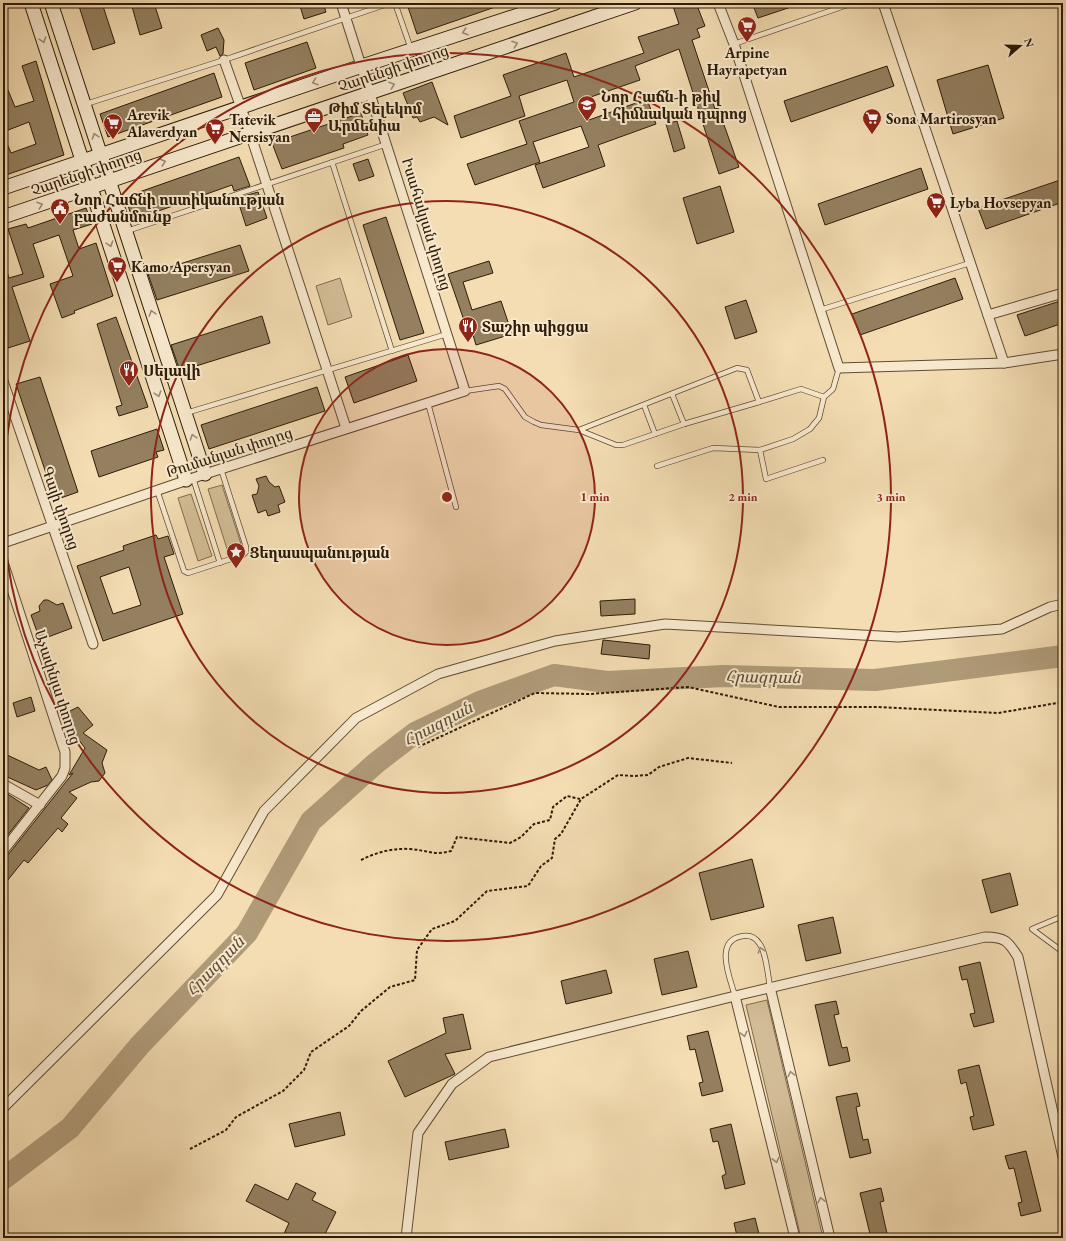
<svg xmlns="http://www.w3.org/2000/svg" width="1066" height="1241" viewBox="0 0 1066 1241" font-family="'EB Garamond','Noto Serif Armenian',serif">
<rect width="100%" height="100%" fill="#f4ddb3"/>
<filter id="stains"><feTurbulence type="fractalNoise" baseFrequency=".005" numOctaves="4"/><feColorMatrix values="0 0 0 0 .2 0 0 0 0 .09 0 0 0 0 .02 0 0 0 .5 -.17"/></filter>
<radialGradient id="worn" r=".72"><stop offset=".6" stop-color="#630" stop-opacity="0"/><stop offset="1" stop-color="#630" stop-opacity=".3"/></radialGradient>
<g fill="#d2bc96" stroke="#806c4e">
<polygon points="340,278 352,317 328,325 316,286"/>
<polygon points="222,485 242,547 228,552 208,489"/>
<polygon points="191,494 212,556 198,561 178,498"/>
<polygon points="767,1000 823,1238 801,1238 746,1005"/>
</g>
<g fill="none" stroke-linecap="round" stroke-linejoin="round">
<polyline stroke="#b09b79" stroke-width="22" points="3,1179 70,1128 140,1045 247,933 311,821 376,763 415,733 482,701 554,675 607,682 724,676 875,680 1063,656"/>
</g>
<g fill="#948060" stroke="#2d1b07" fill-rule="evenodd">
<polygon points="78,3 102,3 115,43 93,50"/>
<polygon points="131,3 154,3 162,28 140,35"/>
<polygon points="299,3 323,3 326,12 304,19"/>
<polygon points="420,3 501,3 501,5 417,34 408,7"/>
<polygon points="682,3 699,3 698,8 705,26 697,29 700,37 692,40 715,109 718,108 739,167 719,174 679,49 635,66 640,80 582,100 589,120 647,99 656,124 598,145 605,166 543,188 535,165 589,147 581,126 533,142 540,162 475,185 467,164 527,144 519,121 574,102 567,80 519,96 525,116 461,138 454,116 511,96 503,75 566,53 574,77 644,53 638,37 679,24 673,6"/>
<polygon points="752,3 797,3 797,5 758,18"/>
<polygon points="218,28 224,40 223,54 220,56 216,47 207,51 201,35"/>
<polygon points="307,42 316,68 254,90 245,63"/>
<polygon points="36,61 64,155 3,176 3,134 11,153 36,144 29,122 3,132 3,78 15,107 34,101 22,66"/>
<polygon points="988,65 1004,118 953,134 937,80"/>
<polygon points="887,66 894,86 791,122 784,101"/>
<polygon points="214,73 222,97 108,137 100,114"/>
<polygon points="432,82 448,125 434,117 420,122 417,117 413,118 403,93"/>
<polygon points="361,113 368,135 343,144 344,148 282,169 272,143"/>
<polygon points="677,121 685,148 674,152 666,124"/>
<polygon points="239,157 250,186 234,191 232,185 133,220 125,197"/>
<polygon points="368,159 374,176 359,181 353,164"/>
<polygon points="921,168 928,189 825,225 818,204"/>
<polygon points="1063,179 1063,202 986,229 978,208"/>
<polygon points="720,186 734,232 697,244 683,198"/>
<polygon points="258,192 267,218 246,226 237,198"/>
<polygon points="86,208 92,224 73,230 79,249 96,243 113,296 74,311 75,313 62,318 50,284 73,276 59,235 33,244 44,277 12,287 30,341 8,348 3,334 3,266 5,266 9,278 23,274 8,229 26,224 28,228"/>
<polygon points="386,217 424,333 400,340 363,225"/>
<polygon points="240,245 249,271 157,300 148,274"/>
<polygon points="489,261 493,273 463,282 472,310 501,301 512,334 476,345 471,328 467,329 448,274"/>
<polygon points="955,278 963,299 860,335 852,314"/>
<polygon points="746,300 757,332 735,339 725,307"/>
<polygon points="1063,300 1063,323 1025,336 1017,315"/>
<polygon points="262,316 270,343 180,371 171,345"/>
<polygon points="116,317 148,407 119,416 116,407 122,405 97,324"/>
<polygon points="408,355 417,381 354,403 345,377"/>
<polygon points="40,377 78,492 55,500 16,384"/>
<polygon points="317,387 325,411 209,449 201,425"/>
<polygon points="157,429 164,450 156,452 158,457 99,477 91,451"/>
<polygon points="266,476 269,482 275,487 279,486 285,502 278,505 280,512 268,516 266,510 258,513 252,495 257,494 259,486 256,479"/>
<path d="M156 535 158 539 168 536 174 554 164 557 183 614 103 641 77 566 124 550 123 546ZM129 567 141 605 113 614 100 577Z"/>
<polygon points="635,599 635,614 601,616 600,601"/>
<polygon points="44,600 48,600 57,605 63,603 72,628 40,640 31,615 40,611 39,606"/>
<polygon points="603,640 650,645 649,659 601,654"/>
<polygon points="31,697 35,711 17,717 13,703"/>
<polygon points="78,707 93,725 83,733 107,750 102,763 105,773 99,781 91,782 69,792 77,798 61,818 68,824 62,832 58,828 28,863 24,860 3,886 3,857 8,855 73,773 69,775 85,748 60,716"/>
<polygon points="3,753 39,770 46,767 52,780 48,785 36,790 3,775 3,772 6,771 3,770"/>
<polygon points="3,791 29,808 3,841"/>
<polygon points="752,859 764,907 711,920 699,873"/>
<polygon points="1010,873 1018,905 991,913 982,880"/>
<polygon points="833,917 841,953 806,961 798,925"/>
<polygon points="688,951 697,987 662,995 654,959"/>
<polygon points="980,962 994,1022 974,1027 970,1014 975,1013 967,979 962,980 959,967"/>
<polygon points="606,970 612,993 566,1004 561,981"/>
<polygon points="836,1001 839,1014 834,1015 842,1048 847,1047 850,1061 829,1066 815,1005"/>
<polygon points="463,1014 471,1049 445,1054 455,1074 405,1097 388,1061 446,1033 443,1018"/>
<polygon points="708,1031 723,1091 702,1096 699,1083 703,1082 695,1049 690,1050 687,1036"/>
<polygon points="979,1065 994,1125 973,1130 970,1117 974,1116 966,1082 961,1084 958,1070"/>
<polygon points="857,1093 860,1106 856,1107 863,1140 868,1139 871,1153 850,1158 836,1097"/>
<polygon points="340,1112 345,1135 295,1147 289,1124"/>
<polygon points="731,1124 745,1184 725,1189 722,1176 726,1174 718,1141 713,1142 710,1129"/>
<polygon points="505,1129 509,1147 449,1160 445,1142"/>
<polygon points="1026,1151 1041,1211 1021,1216 1018,1203 1022,1202 1014,1168 1009,1169 1005,1156"/>
<polygon points="296,1183 316,1193 312,1200 336,1212 323,1238 282,1238 289,1223 246,1201 255,1184 288,1200"/>
<polygon points="881,1188 884,1201 880,1202 888,1238 871,1238 860,1193"/>
<polygon points="755,1218 760,1238 743,1238 742,1235 737,1236 734,1223"/>
</g>
<g fill="none" stroke-linecap="round" stroke-linejoin="round">
<defs>
<g id="lane">
<polyline points="395,3 411,49"/>
<polyline points="734,44 853,3"/>
<polyline points="86,104 224,60 390,3"/>
<polyline points="332,162 392,351"/>
<polyline points="127,231 387,144"/>
<polyline points="820,310 970,263"/>
<polyline points="465,391 499,386 505,389 525,417 534,422 541,425 579,430 737,368 747,370 759,402 801,389 824,397 833,389 839,368"/>
<polyline points="672,394 684,424"/>
<polyline points="428,403 456,507"/>
<polyline points="644,405 655,434"/>
<polyline points="186,413 447,334"/>
<polyline points="579,430 616,445 623,445 684,424 759,402"/>
<polyline points="760,450 766,479 823,460"/>
<polyline points="657,466 713,448 760,450 793,439 810,429 819,418 824,397"/>
<polyline points="193,478 220,563"/>
<polyline points="157,490 184,571 188,573 243,555 246,552 246,547 221,469"/>
<polyline points="1063,916 1032,929 1063,952"/>
<path d="M735 996C730 978 713 940 743 936 749 935 755 937 759 943 766 951 768 976 770 987"/>
</g>
<g id="street">
<polyline points="718,3 734,44 839,368 1004,363 1063,354"/>
<polyline points="883,3 1004,363"/>
<polyline points="224,60 250,133 346,428"/>
<polyline points="988,315 1063,293"/>
<polyline points="3,381 93,644"/>
<polyline points="3,543 205,474 465,391 341,3"/>
<polyline points="3,562 65,752 65,768 62,776 3,851"/>
<polyline points="3,784 40,805"/>
<polyline points="770,987 830,1238"/>
<polyline points="735,996 795,1238"/>
<polyline points="3,1108 217,895 264,811 356,718 438,674 555,641 665,624 898,637 1002,629 1050,607 1063,604"/>
<path d="M406 1238 418 1133 452 1084 489 1057 735 996 985 937C1005 937 1008 941 1018 957L1063 1157"/>
</g>
<g id="secondary">
<polyline points="31,3 186,480"/>
<polyline points="51,3 205,474"/>
<polyline points="3,188 362,66 555,3"/>
<polyline points="3,217 635,3"/>
</g>
</defs>
<use href="#lane" stroke="#5f4c32" stroke-width="6"/>
<use href="#street" stroke="#5f4c32" stroke-width="11"/>
<use href="#secondary" stroke="#2d1b07" stroke-width="15"/>
<g stroke="#2d1b07" stroke-width="2" stroke-dasharray="3 2" stroke-linecap="butt">
<polyline points="418,747 535,693 590,694 688,687 779,707 877,707 998,713 1063,702"/>
<path d="M361 860C377 852 393 848 410 849 426 850 435 856 451 851L457 837 510 843 521 837 534 824 550 820 553 807 567 796 580 799"/>
<polyline points="190,1149 226,1130 236,1117 283,1091 304,1070 311,1052 349,1026 361,1011 390,987 415,980 417,950 432,929 455,921 487,891 528,886 541,866 552,858 555,839 561,834 581,799 618,775 634,776 648,775 659,767 688,758 732,763"/>
</g>
<use href="#lane" stroke="#f8e9ce" stroke-width="4.5"/>
<use href="#street" stroke="#f8e9ce" stroke-width="9"/>
<use href="#secondary" stroke="#f8e9ce" stroke-width="13"/>
</g>
<defs><path id="oneway-chevron" d="M-2-3.5L2.5 0L-2 3.5" fill="none" stroke-width="1.6" stroke-linecap="round" stroke-linejoin="round"/></defs>
<g stroke="#9d8c74">
<use href="#oneway-chevron" transform="translate(465 32) rotate(162)"/>
<use href="#oneway-chevron" transform="translate(43 40) rotate(72)"/>
<use href="#oneway-chevron" transform="translate(515 44) rotate(-19)"/>
<use href="#oneway-chevron" transform="translate(315 82) rotate(161)"/>
<use href="#oneway-chevron" transform="translate(392 85) rotate(-19)"/>
<use href="#oneway-chevron" transform="translate(95 136) rotate(-108)"/>
<use href="#oneway-chevron" transform="translate(163 162) rotate(-19)"/>
<use href="#oneway-chevron" transform="translate(40 205) rotate(-19)"/>
<use href="#oneway-chevron" transform="translate(110 244) rotate(72)"/>
<use href="#oneway-chevron" transform="translate(152 313) rotate(-108)"/>
<use href="#oneway-chevron" transform="translate(158 394) rotate(72)"/>
<use href="#oneway-chevron" transform="translate(193 437) rotate(-108)"/>
<use href="#oneway-chevron" transform="translate(761 950) rotate(-107)"/>
<use href="#oneway-chevron" transform="translate(744 1034) rotate(76)"/>
<use href="#oneway-chevron" transform="translate(791 1074) rotate(-103)"/>
<use href="#oneway-chevron" transform="translate(776 1160) rotate(76)"/>
<use href="#oneway-chevron" transform="translate(821 1200) rotate(-103)"/>
</g>
<circle cx="447" cy="497" r="148" fill="#8f2418" fill-opacity=".12"/>
<g fill="none" stroke="#8f2418" stroke-width="2">
<circle cx="447" cy="497" r="148"/>
<circle cx="447" cy="497" r="296"/>
<path d="M3 493A444 444 0 1 1 3 501"/>
</g>
<defs>
<symbol id="supermarket-pin" viewBox="-11 -11 22 30"><path d="M0 17L-7.5 6A9.5 9.5 0 1 1 7.5 6Z" fill="#8f2418" stroke="#f8e9ce"/><path d="M-6-5.5h2.5l.6 2H6L4.5 2H-2.5L-4.4-4H-6ZM-1.5 3.2a1.3 1.3 0 1 0 .1 0ZM3 3.2a1.3 1.3 0 1 0 .1 0Z" fill="#fff"/></symbol>
<symbol id="school-pin" viewBox="-11 -11 22 30"><path d="M0 17L-7.5 6A9.5 9.5 0 1 1 7.5 6Z" fill="#8f2418" stroke="#f8e9ce"/><path d="M0-5L7-2L0 1L-7-2ZM-4 1L0 2.5L4 1V4Q0 6-4 4Z" fill="#fff"/></symbol>
<symbol id="office-pin" viewBox="-11 -11 22 30"><path d="M0 17L-7.5 6A9.5 9.5 0 1 1 7.5 6Z" fill="#8f2418" stroke="#f8e9ce"/><path d="M-6-3h4V-5.5h4V-3h4V5H-6ZM-1-4.5V-3h2v-1.5ZM-6 0V1H6V0Z" fill="#fff"/></symbol>
<symbol id="civic-pin" viewBox="-11 -11 22 30"><path d="M0 17L-7.5 6A9.5 9.5 0 1 1 7.5 6Z" fill="#8f2418" stroke="#f8e9ce"/><path d="M-.6-6.5H3V-4.5H.6V-3L4-1V1h2V6H-6V1h2V-1L-.6-3ZM-1.2 2.5V6h2.4V2.5Z" fill="#fff"/></symbol>
<symbol id="restaurant-pin" viewBox="-11 -11 22 30"><path d="M0 17L-7.5 6A9.5 9.5 0 1 1 7.5 6Z" fill="#8f2418" stroke="#f8e9ce"/><path d="M-5-6h1v4h1v-4h1v4h1v-4h1v5L-1.5 .5V6h-2V.5L-5-1ZM5-6V6H3V1.5H1.5Q1.5-4 5-6Z" fill="#fff"/></symbol>
<symbol id="sight-pin" viewBox="-11 -11 22 30"><path d="M0 17L-7.5 6A9.5 9.5 0 1 1 7.5 6Z" fill="#8f2418" stroke="#f8e9ce"/><path d="M0-6L1.8-2.2L6-1.7L2.9 1.2L3.7 5.4L0 3.3L-3.7 5.4L-2.9 1.2L-6-1.7L-1.8-2.2Z" fill="#fff"/></symbol>
</defs>
<g fill-rule="evenodd">
<use href="#supermarket-pin" x="736" y="15" width="22" height="30"/>
<use href="#school-pin" x="576" y="94" width="22" height="30"/>
<use href="#office-pin" x="303" y="106" width="22" height="30"/>
<use href="#supermarket-pin" x="861" y="107" width="22" height="30"/>
<use href="#supermarket-pin" x="102" y="112" width="22" height="30"/>
<use href="#supermarket-pin" x="204" y="117" width="22" height="30"/>
<use href="#supermarket-pin" x="925" y="191" width="22" height="30"/>
<use href="#civic-pin" x="49" y="197" width="22" height="30"/>
<use href="#supermarket-pin" x="106" y="255" width="22" height="30"/>
<use href="#restaurant-pin" x="457" y="315" width="22" height="30"/>
<use href="#restaurant-pin" x="118" y="359" width="22" height="30"/>
<use href="#sight-pin" x="225" y="541" width="22" height="30"/>
</g>
<g text-anchor="middle" dominant-baseline="central" stroke-width="4" stroke-linejoin="round" paint-order="stroke">
<g font-size="15" font-weight="bold" fill="#2d1b07" stroke="#f8e9ce" text-anchor="start">
<text x="747" y="52" text-anchor="middle">Arpine<tspan x="747" dy="17">Hayrapetyan</tspan></text>
<text x="601" y="96">Նոր Հաճն-ի թիվ<tspan x="601" dy="17">1 հիմնական դպրոց</tspan></text>
<text x="328" y="108">Թիմ Տելեկոմ<tspan x="328" dy="17">Արմենիա</tspan></text>
<text x="127" y="114">Arevik<tspan x="127" dy="17">Alaverdyan</tspan></text>
<text x="886" y="118">Sona Martirosyan</text>
<text x="229" y="119">Tatevik<tspan x="229" dy="17">Nersisyan</tspan></text>
<text x="74" y="199">Նոր Հաճնի ոստիկանության<tspan x="74" dy="17">բաժանմունք</tspan></text>
<text x="950" y="202">Lyba Hovsepyan</text>
<text x="131" y="266">Kamo Apersyan</text>
<text x="482" y="326">Տաշիր պիցցա</text>
<text x="143" y="370">Սելավի</text>
<text x="250" y="552">Ցեղասպանության</text>
</g>
<g font-size="15" fill="#2d1b07" stroke="#f8e9ce">
<text transform="translate(393 68) rotate(-19)">Չարենցի փողոց</text>
<text transform="translate(86 172) rotate(-19)">Չարենցի փողոց</text>
<text transform="translate(427 224) rotate(73)">Իսահակյան փողոց</text>
<text transform="translate(229 452) rotate(-18)">Թումանյան փողոց</text>
<text transform="translate(61 508) rotate(71)">Գայի փողոց</text>
<text transform="translate(58 687) rotate(72)">Աչափնյա փողոց</text>
</g>
<g font-size="16" font-style="italic" fill="#614e35" stroke="#f8e9ce">
<text transform="translate(763 677) rotate(1)">Հրազդան</text>
<text transform="translate(438 724) rotate(-28)">Հրազդան</text>
<text transform="translate(215 966) rotate(-46)">Հրազդան</text>
</g>
</g>
<circle cx="447" cy="497" r="6" fill="#8f2418" stroke="#f8e9ce" stroke-width="2"/>
<g font-size="12" text-anchor="middle" font-weight="bold" fill="#8f2418" stroke="#f8e9ce" stroke-width="4" stroke-linejoin="round" paint-order="stroke">
<text x="595" y="501">1 min</text>
<text x="743" y="501">2 min</text>
<text x="891" y="501">3 min</text>
</g>
<rect width="1066" height="1241" fill="none" stroke="#f4ddb3" stroke-width="16"/>
<rect x="4" y="4" width="1058" height="1233" fill="none" stroke="#2d1b07" stroke-width="2"/>
<rect x="8" y="8" width="1050" height="1225" fill="none" stroke="#2d1b07"/>
<g transform="translate(1020 46) rotate(70)" stroke="#f8e9ce" stroke-width="3" paint-order="stroke">
<path d="M0-3L7 15L0 10L-7 15Z" fill="#2d1b07"/>
<text y="-6" font-size="11" font-weight="bold" text-anchor="middle" fill="#2d1b07">N</text>
</g>
<rect width="100%" height="100%" filter="url(#stains)"/>
<rect width="100%" height="100%" fill="url(#worn)"/>
</svg>
